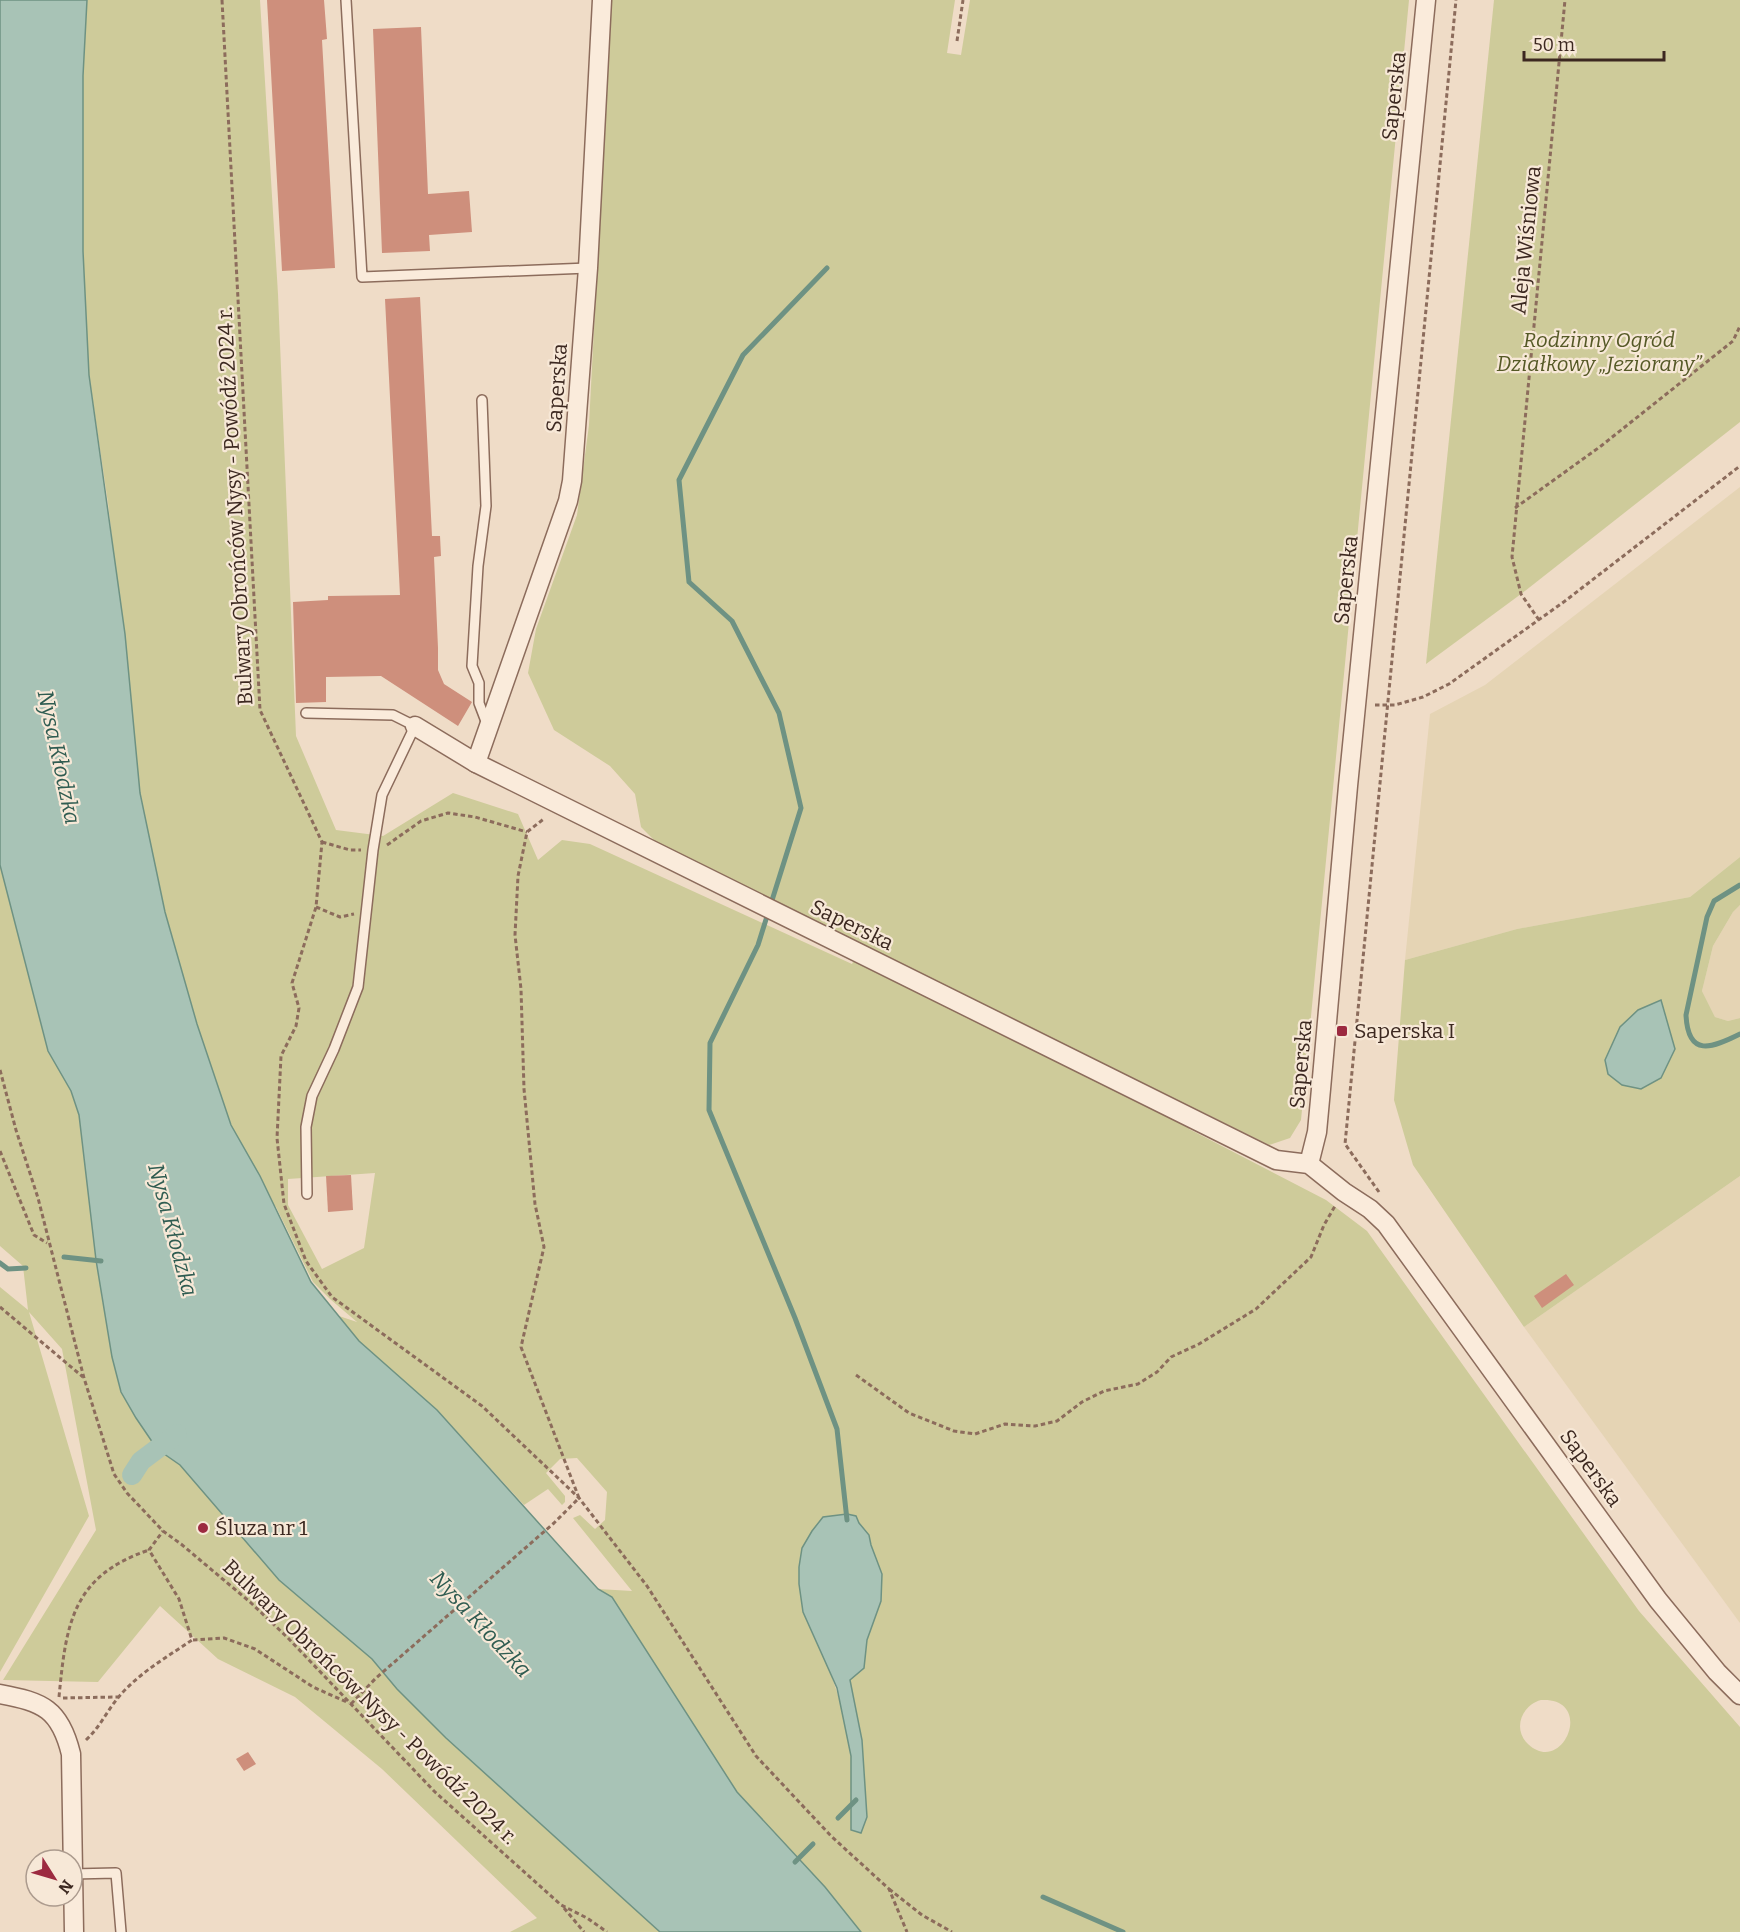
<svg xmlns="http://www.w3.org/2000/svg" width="1740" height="1932" viewBox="0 0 1740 1932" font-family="Bitter,serif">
<rect width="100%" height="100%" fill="#efdcc7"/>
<g fill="#e5d4b4">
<polygon points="1740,487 1740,857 1690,897 1517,929 1405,960 1430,714 1485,685"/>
<polygon points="1740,905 1740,1018 1728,1021 1715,1017 1702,991 1713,946 1733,912"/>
<polygon points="1740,1176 1740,1623 1524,1327"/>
</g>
<g fill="#cecb9a" fill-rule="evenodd">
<path d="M87 0H260L278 294 296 736 336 830 383 836 453 793 518 814 538 860 562 840 590 844 852 964 861 946 661 847 641 827 635 794 610 766 554 730 528 673 536 629 577 515 589 425 611 0H955L947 53 961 55 970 0H1409L1301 1120 1290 1138 1269 1145 1200 1111 1189 1129 1326 1200 1367 1231 1639 1611 1740 1727V1932H861L825 1887 737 1792 612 1597 598 1589 632 1591 573 1518 580 1515 595 1529 605 1520 607 1492 577 1458 560 1459 546 1473 565 1496V1502L562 1505 548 1489 524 1505 437 1410 359 1341 339 1316 357 1322 330 1299 313 1282 276 1207 273 1204 260 1176 231 1125 197 1024 165 912 140 793 108 503 89 375 83 251V76ZM375 1173 364 1248 322 1269 288 1205V1179ZM847 1514 869 1535 871 1545 882 1574 881 1601 867 1640 864 1668 850 1680 862 1740 867 1817 851 1830C851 1806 854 1779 851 1755 845 1710 832 1670 811 1630L836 1516ZM1541 1700C1596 1697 1563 1777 1528 1744 1512 1729 1522 1705 1541 1700Z"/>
<polygon points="1494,0 1740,0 1740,422 1521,594 1426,664"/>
<polygon points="1740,857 1740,905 1733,912 1713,946 1702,991 1715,1017 1728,1021 1740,1018 1740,1176 1524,1327 1413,1165 1394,1100 1405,960 1517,929 1690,897"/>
<polygon points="0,865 48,1051 71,1091 79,1115 102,1299 121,1392 136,1418 157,1449 180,1465 372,1659 397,1689 446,1738 660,1932 510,1932 537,1918 382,1769 295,1697 218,1659 160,1606 98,1682 3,1680 96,1530 62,1349 29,1312 89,1516 0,1672 0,1287 28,1310 23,1266 0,1246"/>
</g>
<g fill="#a8c3b6" stroke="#6e9283" stroke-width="1.5">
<polygon points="0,0 87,0 83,76 83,251 89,375 125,634 140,793 165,912 197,1024 231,1125 260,1176 311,1282 359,1341 437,1410 598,1589 612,1597 737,1792 825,1887 861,1932 660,1932 446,1738 397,1689 372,1659 279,1580 180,1465 157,1449 136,1418 121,1392 112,1357 96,1260 79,1115 71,1091 48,1051 0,865"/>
<polygon points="1661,1000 1675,1049 1661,1078 1641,1089 1622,1085 1608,1074 1605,1060 1620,1027 1638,1010"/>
<polygon points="847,1514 856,1516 859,1523 869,1535 871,1545 882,1574 881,1601 867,1640 864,1668 850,1680 862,1740 867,1817 861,1833 851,1830 851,1756 837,1688 803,1612 799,1584 799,1567 802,1548 812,1531 823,1517"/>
</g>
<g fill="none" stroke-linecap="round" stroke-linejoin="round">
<g stroke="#6e9283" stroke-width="5">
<polyline points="827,268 743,355 679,480 689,582 732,621 779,713 801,808 758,945 710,1043 709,1110 795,1318 837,1429 847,1520"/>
<path d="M1740 885 1714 901 1707 917 1686 1015C1688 1058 1712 1048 1740 1034"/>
<polyline points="64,1257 101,1261"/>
<polyline points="0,1263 8,1269 26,1268"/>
<polyline points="838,1818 856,1800"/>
<polyline points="795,1862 813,1844"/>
<polyline points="1043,1897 1123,1932"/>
</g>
<polyline stroke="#a8c3b6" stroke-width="20" points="132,1475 141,1461 177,1434"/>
</g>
<g fill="#ce8f7c">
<polygon points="267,0 324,0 327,39 322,40 335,268 282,271"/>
<polygon points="421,27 428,194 469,191 472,232 429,235 430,251 382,253 373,29"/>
<polygon points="420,297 432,536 440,536 441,556 434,557 438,648 438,670 444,684 472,702 458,726 381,676 326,677 326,702 296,703 293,602 328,600 328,596 400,595 385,299"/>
<polygon points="351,1175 353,1210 328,1212 326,1176"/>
<polygon points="1566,1274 1574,1285 1542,1308 1534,1296"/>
<polygon points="248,1752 256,1764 244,1771 236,1759"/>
</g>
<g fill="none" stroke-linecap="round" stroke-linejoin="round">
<defs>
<g id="service">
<polyline points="346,0 362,277 588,268"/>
<polyline points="482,400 486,506 478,566 472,666 479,683 479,703 487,724"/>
<polyline points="306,713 393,715 415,726 382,795 373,850 358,987 334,1049 312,1096 306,1127 307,1194"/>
<polyline points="72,1874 116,1873 121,1932"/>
</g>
<g id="minor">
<polyline points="415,726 476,763 1276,1160 1309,1164 1344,1192 1370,1209 1386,1224 1658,1600 1717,1672 1740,1695"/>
<polyline points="476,763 568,501 572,481 588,268 602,0"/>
<polyline points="1309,1164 1317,1132 1321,1089 1348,786 1426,0"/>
<path d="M0 1694C43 1702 60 1709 71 1754L74 1932"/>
</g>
</defs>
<use href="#service" stroke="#8c6c5c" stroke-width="12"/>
<use href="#minor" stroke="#8c6c5c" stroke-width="21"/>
<g stroke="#8c6c5c" stroke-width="3" stroke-dasharray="4.5 3" stroke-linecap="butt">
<polyline points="222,0 260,710 322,842 316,907 292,983 299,1008 296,1026 281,1056 277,1138 284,1204 306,1261 332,1297 482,1406 579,1498 647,1586 756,1756 831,1836 889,1889 907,1932"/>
<polyline points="957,41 963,0"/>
<polyline points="1515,508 1601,446 1733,341 1740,326"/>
<polyline points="1539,620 1521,594 1512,557 1565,0"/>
<polyline points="1375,705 1395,705 1423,697 1449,684 1565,601 1740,466"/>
<polyline points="322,842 350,850 361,850"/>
<polyline points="387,845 421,821 448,813 475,817 527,832"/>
<polyline points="316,907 340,917 354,914"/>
<polyline points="0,1070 16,1130 38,1198 84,1378 114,1474 127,1493 163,1531 181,1544 250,1602 287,1637 434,1791 561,1905 587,1918 607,1932"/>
<polyline points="0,1151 34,1235 47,1243"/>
<polyline points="1379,1192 1345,1144 1456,0"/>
<polyline points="0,1307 83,1377"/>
<polyline points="856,1375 909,1413 954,1431 975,1434 1005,1424 1035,1426 1057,1421 1082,1402 1104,1391 1138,1384 1157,1372 1171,1357 1199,1344 1256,1309 1311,1257 1324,1225 1335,1206"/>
<polyline points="193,1640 224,1638 255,1649 313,1687 349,1703"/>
<path d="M59 1697C66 1624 72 1576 149 1550"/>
<polyline points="63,1698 118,1697"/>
<polyline points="351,1704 376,1678 554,1523 579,1498 521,1347 544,1247 535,1204 524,1089 521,989 515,935 518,876 527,832 545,818"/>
<path d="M86 1740C99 1728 106 1713 117 1699 137 1674 167 1657 192 1640L179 1599 149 1550 163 1531"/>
<polyline points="889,1889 922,1915 952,1932"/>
<polyline points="564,1908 584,1932"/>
</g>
<use href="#service" stroke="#faebdb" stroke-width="9"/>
<use href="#minor" stroke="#faebdb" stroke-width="18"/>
</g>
<g fill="#9c2a40" stroke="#f7e8d7" stroke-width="2">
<rect x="1336" y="1025" width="12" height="12" rx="3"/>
<circle cx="203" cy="1528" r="6"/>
</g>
<g text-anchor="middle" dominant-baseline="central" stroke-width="4.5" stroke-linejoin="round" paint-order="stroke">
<g font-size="21" fill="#3c2820" stroke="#f7e8d7">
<text transform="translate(1394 96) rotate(-84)">Saperska</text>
<text transform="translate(1526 240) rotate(-84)">Aleja Wiśniowa</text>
<text transform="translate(557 388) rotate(-86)">Saperska</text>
<text transform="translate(235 506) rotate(-93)">Bulwary Obrońców Nysy - Powódź 2024 r.</text>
<text transform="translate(1346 580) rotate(-84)">Saperska</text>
<text transform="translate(852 925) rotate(26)">Saperska</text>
<text transform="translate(1301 1064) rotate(-85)">Saperska</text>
<text transform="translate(1591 1468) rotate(54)">Saperska</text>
<text transform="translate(370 1702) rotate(44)">Bulwary Obrońców Nysy - Powódź 2024 r.</text>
</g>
<g font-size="21" font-style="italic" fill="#555926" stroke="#f7e8d7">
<text x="1599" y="340">Rodzinny Ogród<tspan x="1599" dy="24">Działkowy „Jeziorany”</tspan></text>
</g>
<g font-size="21" fill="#3c2820" stroke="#f7e8d7" text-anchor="start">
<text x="1354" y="1031">Saperska I</text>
<text x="215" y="1528">Śluza nr 1</text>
</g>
<g font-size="22" font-style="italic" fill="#2f5c51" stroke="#f7e8d7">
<text transform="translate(59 757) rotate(78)">Nysa Kłodzka</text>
<text transform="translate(173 1230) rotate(75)">Nysa Kłodzka</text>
<text transform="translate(481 1624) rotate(47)">Nysa Kłodzka</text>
</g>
</g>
<g transform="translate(54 1878) rotate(127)"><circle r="28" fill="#f7e8d7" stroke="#ac9b8e" stroke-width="1.5"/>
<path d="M0-4.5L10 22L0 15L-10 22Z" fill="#9c2a40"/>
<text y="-9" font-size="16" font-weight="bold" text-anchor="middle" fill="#3c2820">N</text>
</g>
<path d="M1524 51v9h140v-9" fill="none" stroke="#3c2820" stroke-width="3"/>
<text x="1533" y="51" font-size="18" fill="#3c2820" stroke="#f7e8d7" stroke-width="4.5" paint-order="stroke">50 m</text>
</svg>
